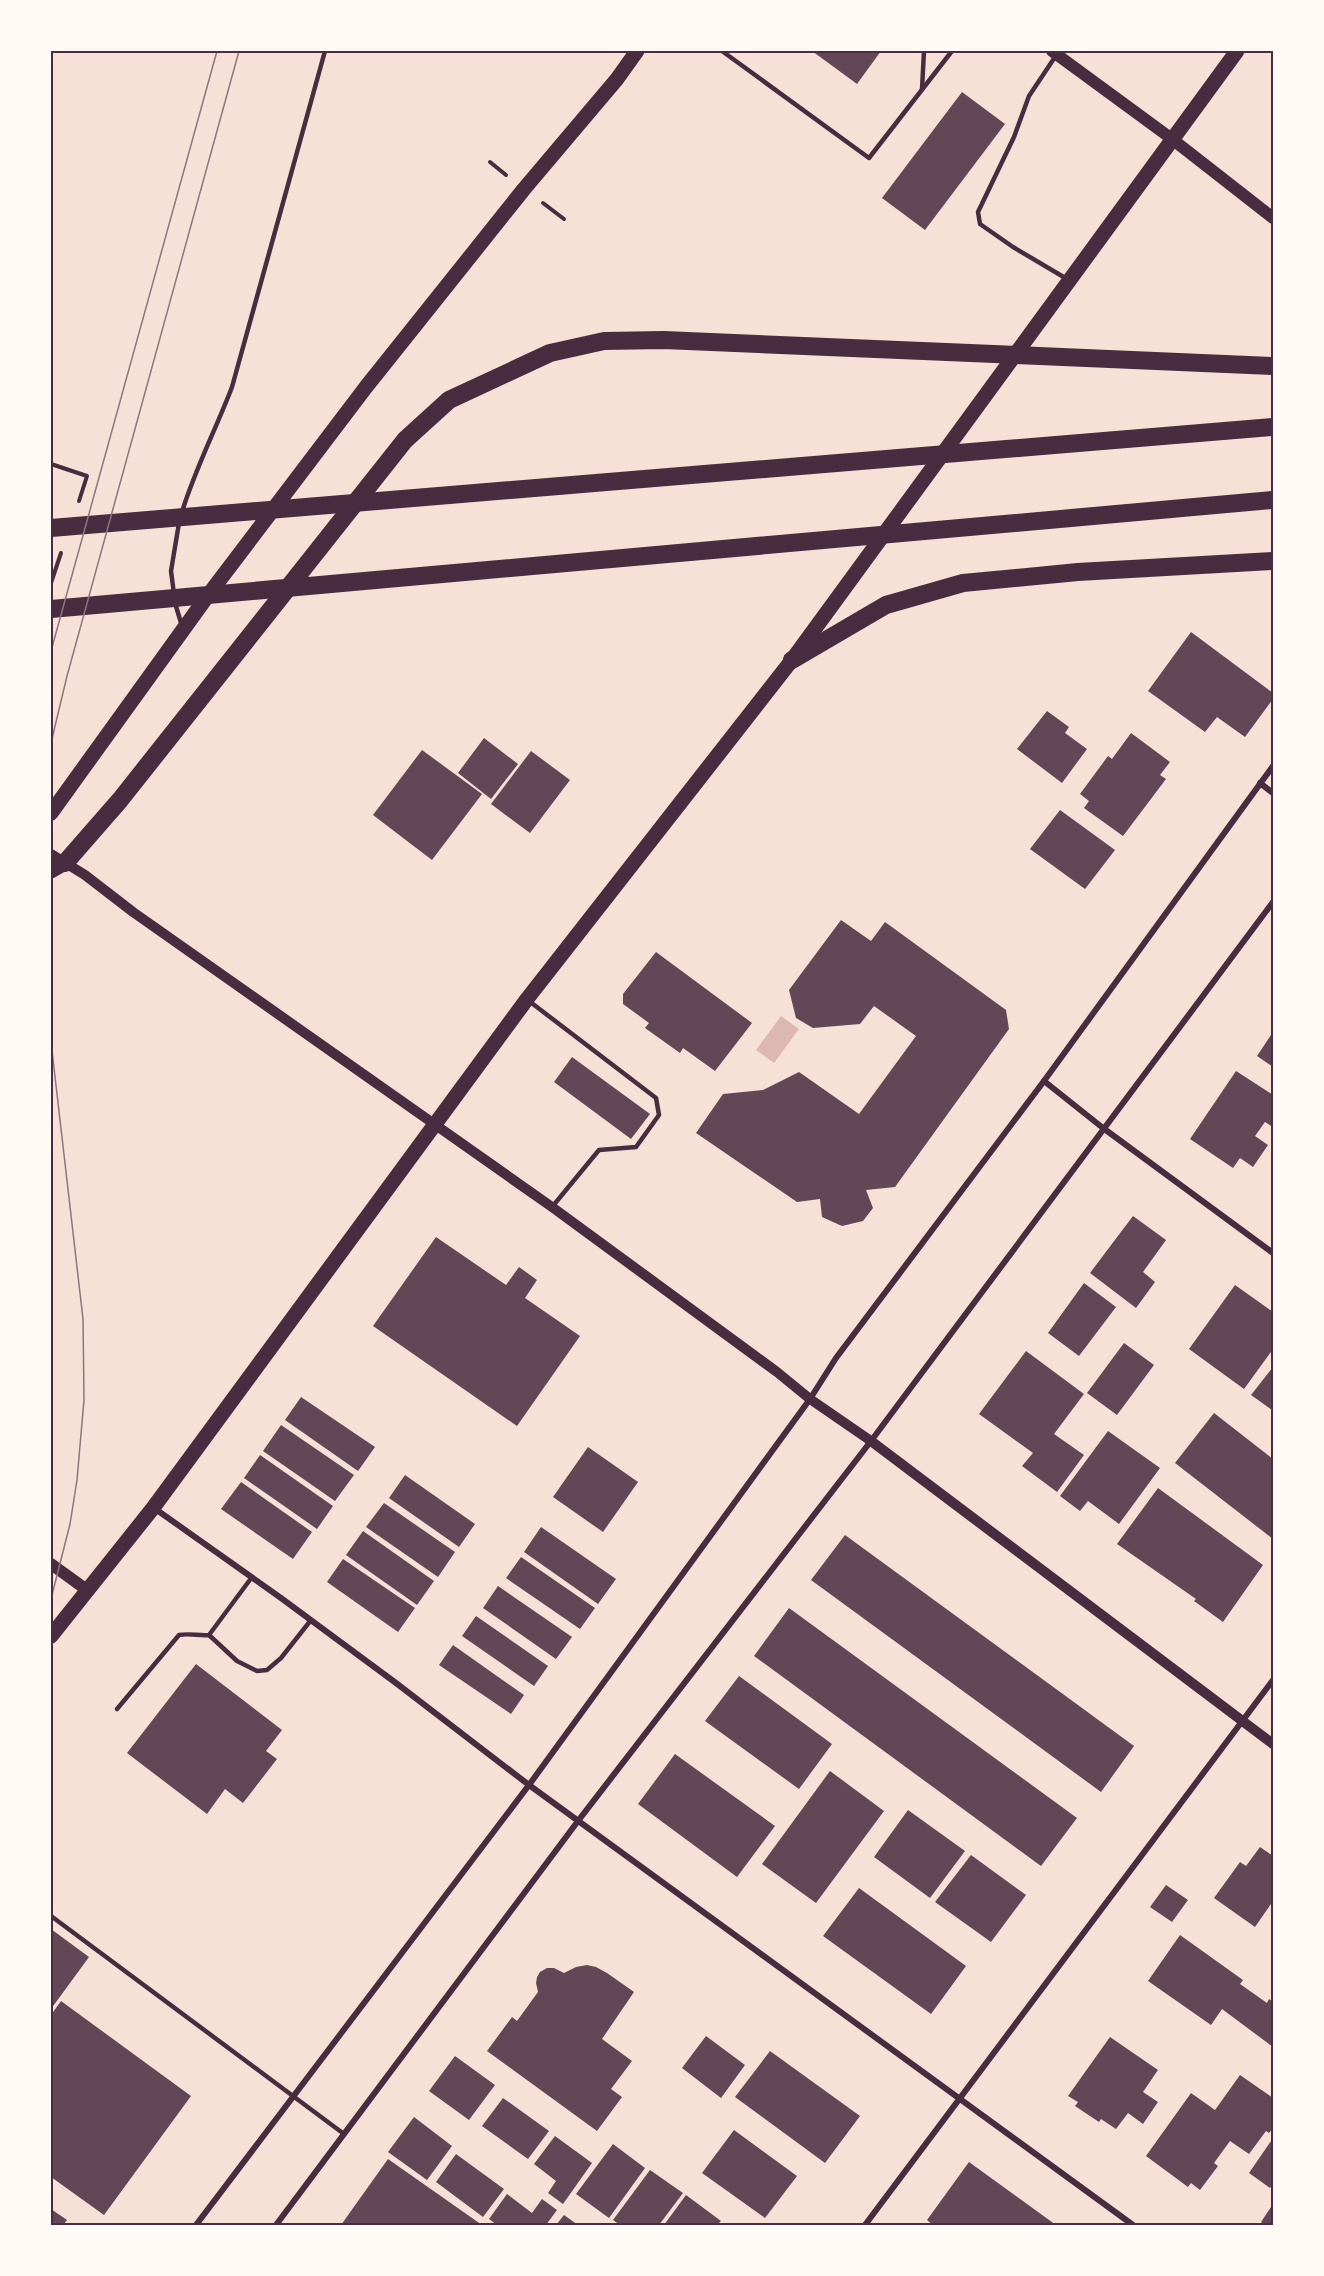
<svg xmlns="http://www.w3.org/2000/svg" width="1324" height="2276" viewBox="0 0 1324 2276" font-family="Figtree,sans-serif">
<rect width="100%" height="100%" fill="#f7e1d7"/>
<polygon fill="#dcb8b0" points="781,1016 799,1029 774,1063 756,1050"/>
<g fill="#644757">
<polygon points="812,51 881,51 857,84"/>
<polygon points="962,92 1005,124 925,230 882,198"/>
<polygon points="1191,632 1273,693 1273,699 1245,737 1217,717 1205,732 1148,691"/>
<polygon points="1047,711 1069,727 1065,733 1087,749 1062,783 1017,749"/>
<polygon points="1131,733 1170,762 1160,775 1166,779 1123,836 1084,808 1089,801 1080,794 1108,756 1112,759"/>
<polygon points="484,738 518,764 491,799 458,773"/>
<polygon points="422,750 482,794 432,860 373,815"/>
<polygon points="531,751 570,780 530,833 491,804"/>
<polygon points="1060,810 1115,850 1085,889 1030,849"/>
<polygon points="841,920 871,941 885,922 1006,1010 1009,1029 895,1187 866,1190 873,1208 863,1221 842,1226 822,1217 820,1199 797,1202 696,1133 723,1094 763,1090 799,1072 859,1114 916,1036 874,1006 860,1024 813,1028 796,1018 789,990"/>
<polygon points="656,952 752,1023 715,1071 683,1048 680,1053 645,1028 649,1023 623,1004 623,994"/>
<polygon points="1273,1032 1273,1067 1257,1056"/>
<polygon points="572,1057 650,1114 631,1139 554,1082"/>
<polygon points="1236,1071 1273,1095 1273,1127 1265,1122 1255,1136 1268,1145 1253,1167 1240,1158 1233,1168 1190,1139"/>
<polygon points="1133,1216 1166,1240 1143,1272 1155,1282 1136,1308 1090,1273"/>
<polygon points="436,1237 506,1285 519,1267 537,1280 525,1298 580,1336 517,1426 373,1326"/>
<polygon points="1084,1283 1116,1307 1079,1356 1048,1333"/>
<polygon points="1235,1285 1273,1312 1273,1349 1244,1389 1189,1349"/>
<polygon points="1124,1343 1154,1365 1117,1415 1087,1393"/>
<polygon points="1026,1351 1084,1394 1054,1434 1084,1455 1057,1492 1022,1466 1033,1453 979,1414"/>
<polygon points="1273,1367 1273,1408 1272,1410 1251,1395"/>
<polygon points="301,1397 375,1447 358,1471 285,1420"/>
<polygon points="1214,1413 1273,1459 1273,1539 1175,1463"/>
<polygon points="281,1425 354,1475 335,1501 263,1451"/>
<polygon points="1108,1431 1160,1468 1119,1524 1088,1501 1080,1511 1060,1496"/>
<polygon points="588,1447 638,1482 603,1532 553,1497"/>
<polygon points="260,1455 333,1506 317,1529 244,1478"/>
<polygon points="405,1475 475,1524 459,1547 389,1498"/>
<polygon points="241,1482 312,1532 293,1559 221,1509"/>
<polygon points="1158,1488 1263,1565 1223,1622 1194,1601 1196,1599 1117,1544"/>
<polygon points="384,1503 455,1552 438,1577 366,1527"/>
<polygon points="541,1527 616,1579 598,1604 524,1552"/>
<polygon points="363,1531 434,1581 417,1605 346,1555"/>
<polygon points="845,1535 1134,1746 1101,1792 811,1580"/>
<polygon points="521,1557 595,1608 580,1629 506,1578"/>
<polygon points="343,1559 415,1608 398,1632 327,1582"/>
<polygon points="498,1586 572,1637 556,1659 483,1608"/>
<polygon points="789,1608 1077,1818 1041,1866 754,1656"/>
<polygon points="476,1616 548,1666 534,1686 462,1636"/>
<polygon points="453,1645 524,1695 511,1714 439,1665"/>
<polygon points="196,1664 282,1730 266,1751 277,1759 243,1803 225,1789 207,1814 127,1753"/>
<polygon points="739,1676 832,1744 799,1789 705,1721"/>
<polygon points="675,1754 775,1826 737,1877 638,1804"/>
<polygon points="830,1771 884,1811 816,1903 762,1864"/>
<polygon points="908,1810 965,1851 930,1898 874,1857"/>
<polygon points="1260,1847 1273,1856 1273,1901 1255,1927 1214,1898 1240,1862 1246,1866"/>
<polygon points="971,1855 1026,1895 991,1942 935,1902"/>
<polygon points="1166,1885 1188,1900 1172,1922 1150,1907"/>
<polygon points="859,1888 966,1966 931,2014 823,1936"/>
<polygon points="51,1929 89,1957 51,2009"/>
<polygon points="1180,1935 1243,1980 1240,1984 1267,2003 1269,1999 1273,2002 1273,2047 1222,2009 1211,2025 1148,1981"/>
<polygon points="587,1965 596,1967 607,1973 634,1992 602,2039 632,2061 611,2089 622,2097 597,2131 487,2051 512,2017 517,2021 538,1992 536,1983 537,1977 540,1972 547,1968 554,1968 564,1973 576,1967"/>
<polygon points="61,2001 191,2096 104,2215 51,2177 51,2015"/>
<polygon points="706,2036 745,2065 721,2098 682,2068"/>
<polygon points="1110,2037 1158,2070 1143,2092 1158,2102 1143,2124 1128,2113 1116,2129 1101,2119 1099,2122 1075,2106 1078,2102 1068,2096"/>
<polygon points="770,2051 860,2116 825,2163 735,2097"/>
<polygon points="455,2056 495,2085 469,2120 429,2091"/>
<polygon points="1240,2075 1273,2098 1273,2128 1269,2133 1266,2131 1249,2154 1230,2141 1214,2163 1218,2166 1200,2190 1191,2183 1188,2187 1146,2156 1191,2093 1215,2110"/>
<polygon points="503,2098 549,2131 528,2159 482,2126"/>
<polygon points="414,2117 452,2146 427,2180 388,2152"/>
<polygon points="734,2130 797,2176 765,2218 702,2173"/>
<polygon points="555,2136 592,2163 563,2204 548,2193 556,2181 534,2164"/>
<polygon points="1273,2138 1273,2184 1270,2188 1249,2173"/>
<polygon points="613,2144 645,2168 609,2218 576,2194"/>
<polygon points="456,2154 504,2189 483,2217 436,2182"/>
<polygon points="388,2159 482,2225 341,2225"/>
<polygon points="969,2162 1056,2225 933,2225 927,2220"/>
<polygon points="650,2170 683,2193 659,2225 620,2225 613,2220"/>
<polygon points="507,2194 532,2213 542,2199 557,2210 546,2225 497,2225 489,2219"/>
<polygon points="686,2195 721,2221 717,2225 664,2225"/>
<polygon points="1273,2204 1273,2225 1265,2225 1261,2222"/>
<polygon points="51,2209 67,2220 63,2225 51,2225"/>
<polygon points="564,2215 578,2225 556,2225"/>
</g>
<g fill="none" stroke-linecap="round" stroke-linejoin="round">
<g stroke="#4a2c40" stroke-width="4">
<polyline points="490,162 506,175"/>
<polyline points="543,203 564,219"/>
<polyline points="51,464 87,476 79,501"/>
<polyline points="51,583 61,553"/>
</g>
<g stroke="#4a2c40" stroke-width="4.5">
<polyline points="722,51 869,158 952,51"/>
<polyline points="1055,57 1029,96 1014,137 978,212 980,224 1013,247 1067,279"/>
<polyline points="922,89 924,51"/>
<path d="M182 512C195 469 216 429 232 387L325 51"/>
<polyline points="174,594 171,571 179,523"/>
<polyline points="175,603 182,626"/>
<polyline points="529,1001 656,1098 659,1115 636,1147 599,1150 552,1207"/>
<polyline points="209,1635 237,1661 257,1671 267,1670 281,1658 311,1620"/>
<path d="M117 1709 179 1635C190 1633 199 1636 209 1635L252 1577"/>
<polyline points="51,1916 344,2134"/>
</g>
<g stroke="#4a2c40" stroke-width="6">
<polyline points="1260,783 1273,793"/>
<polyline points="1044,1081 1103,1128 1273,1253"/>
<polyline points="154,1508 281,1598 396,1683 529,1785 1133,2225"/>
<polyline points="196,2225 529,1785 810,1399 836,1358 1044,1081 1273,766"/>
<polyline points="276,2225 578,1821 871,1441 1273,902"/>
<polyline points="865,2225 1273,1680"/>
</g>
<polyline stroke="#4a2c40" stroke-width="10" points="51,854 85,875 133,912 552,1207 777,1372 810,1399 871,1441 1273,1744"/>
<g stroke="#4a2c40" stroke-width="12">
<polyline points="1052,51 1172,139 1273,218"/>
<polyline points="51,1564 87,1590"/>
</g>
<g stroke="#4a2c40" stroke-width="15">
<polyline points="51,813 206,598 366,387 524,189 617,79 637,51"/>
<polyline points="51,871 65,863"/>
<polyline points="51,1636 153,1508 527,999 792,660 1237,51"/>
</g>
<g stroke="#4a2c40" stroke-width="18">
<polyline points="51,528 1273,427"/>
<polyline points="51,609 1273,500"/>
<polyline points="792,660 886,605 963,583 1078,572 1273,561"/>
<polyline points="65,863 120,800 405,440 449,400 550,353 604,341 664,340 1273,366"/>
</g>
<g stroke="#8f747c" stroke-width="1.5">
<polyline points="51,651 217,51"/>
<polyline points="51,743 67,676 239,51"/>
<polyline points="51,1042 83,1319 84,1400 77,1480 70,1524 51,1599"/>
</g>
</g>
<rect width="1324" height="2276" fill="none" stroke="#fffaf5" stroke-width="105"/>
<rect x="52" y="52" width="1220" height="2172" fill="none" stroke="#4a2c40" stroke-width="2"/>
</svg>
